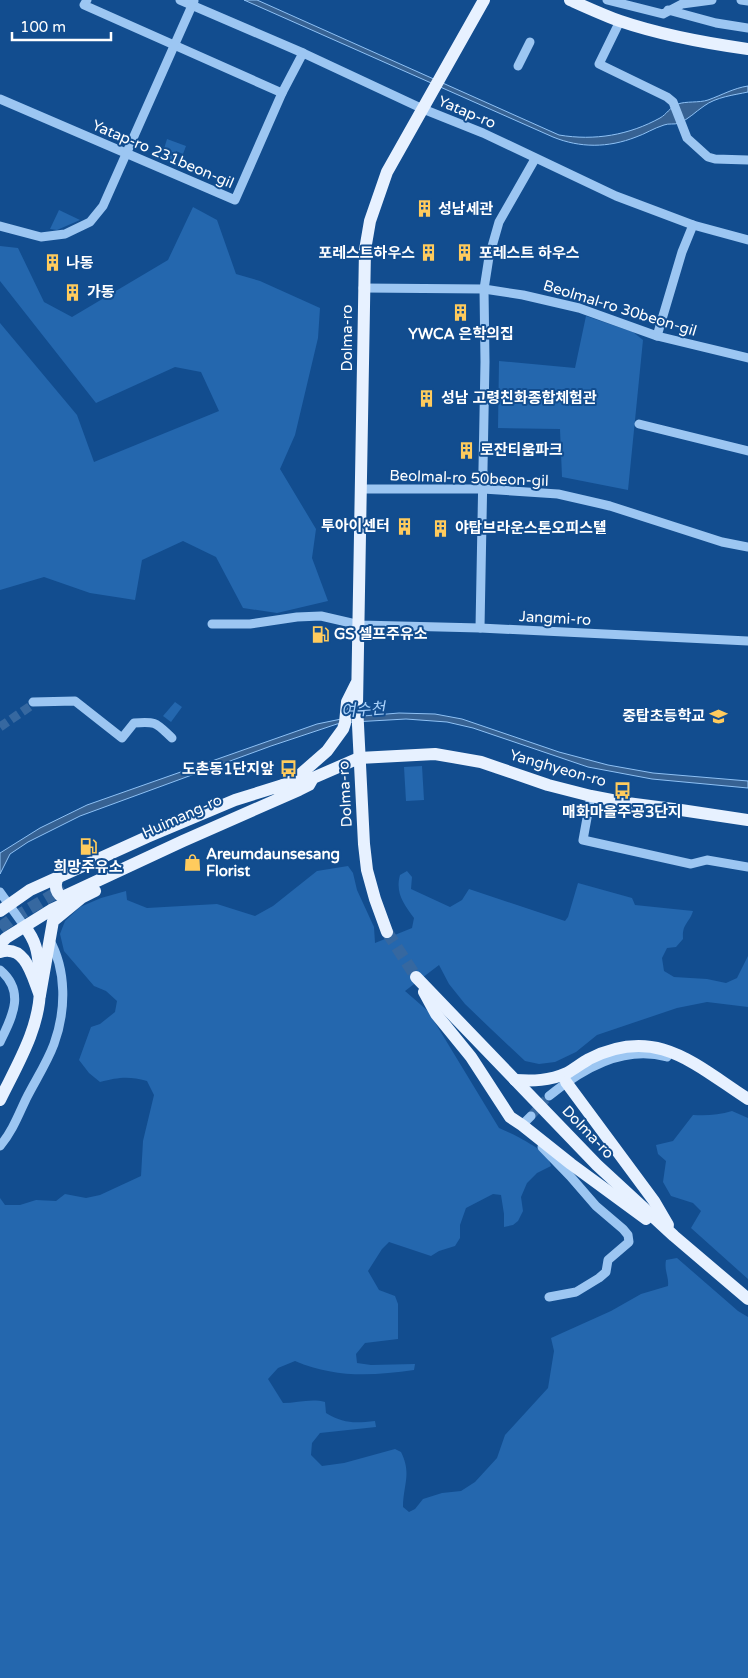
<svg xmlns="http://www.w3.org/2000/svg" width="748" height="1678" viewBox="0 0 748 1678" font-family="'Varela Round','Noto Sans KR',sans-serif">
<rect width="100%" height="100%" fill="#124d8f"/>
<g fill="#2467ae">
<polygon points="167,139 186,146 183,154 176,151 171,163 161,159"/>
<polygon points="193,207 217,220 236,274 260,281 320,308 318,338 295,435 280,469 316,529 312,558 328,601 277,613 243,608 216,557 183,541 142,560 135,600 90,593 44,577 0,590 0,323 77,415 94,462 219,411 201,372 175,367 96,403 0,281 0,246 18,248 44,302 72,317 168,260"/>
<polygon points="59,210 80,220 57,230 50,229"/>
<polygon points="586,316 633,332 643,340 628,490 562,477 560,429 498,428 499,361 575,368"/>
<polygon points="175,702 182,707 171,722 163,716"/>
<polygon points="422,766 424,800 406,801 404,767"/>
<path d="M348 866 353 873 357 890 374 927 375 943 412 928 414 918C404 904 395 893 400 875L407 871 412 877 411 889 450 907 462 900 469 889 565 921 568 917 578 883 632 898 635 905 693 911C689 924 682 923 683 939L676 947 667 948 662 958 664 971 674 977 707 979 726 983 737 978 748 956V1007L707 1002 677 1008 597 1035 576 1052 555 1062 539 1064 525 1061 491 1029 465 1004 449 984 439 965 405 991 428 1011 499 1128C511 1133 540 1147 548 1158 549 1160 550 1163 551 1166L537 1173 527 1183 521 1197 523 1211 518 1221 513 1225 504 1227V1214L501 1195 493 1194 466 1208 460 1225V1238L455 1246 439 1251 431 1256 389 1242 382 1249 368 1271 379 1290 395 1296 398 1304V1339L365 1343 356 1354 357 1363 371 1365 415 1364 414 1370C372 1376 335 1378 295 1361L278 1368 268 1379 283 1403C297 1403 311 1398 325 1402L326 1413C344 1424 355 1423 375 1421L376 1427 320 1433 312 1443 311 1455 322 1466 344 1463 395 1449 401 1452C412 1474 403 1485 403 1507L409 1512 415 1509 423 1499 442 1493 461 1491 475 1482 497 1458 505 1435 548 1388 554 1351 551 1338 611 1311 641 1294 668 1286C669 1276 664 1271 666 1260L677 1258 738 1311 748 1317V1678H0V1198L5 1205H20L36 1200 56 1201 65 1194 86 1198 100 1195 141 1176 143 1141 154 1095 147 1081C129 1076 119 1077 100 1082L89 1073 79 1060 91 1027 100 1024 115 1012 117 1001 106 991 94 986 64 951 60 934 65 921 80 907 101 898 126 891 127 900 147 908 217 904 255 916 273 906 317 871Z"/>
<path d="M732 1111 748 1118V1279L691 1228 701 1211 693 1203 671 1196 663 1182 666 1161 658 1154 656 1145 673 1141 693 1115C706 1116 719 1115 732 1111Z"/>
</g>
<g fill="#376293" stroke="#8ec1f5">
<path d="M244 0H257L559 135C595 141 629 135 660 118 667 114 669 108 678 104 686 101 699 103 708 100 722 95 734 88 748 86V92C734 95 716 97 704 106 695 112 689 119 679 123 674 125 669 123 664 125 654 128 645 134 636 137 608 148 580 148 553 137Z"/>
<polygon points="399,713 435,714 462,719 559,752 608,765 653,773 748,781 748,788 652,779 588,767 473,728 447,722 406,719 353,722 337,724 271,746 80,816 28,842 10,854 0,874 0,853 40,828 87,805 317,724 351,717"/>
</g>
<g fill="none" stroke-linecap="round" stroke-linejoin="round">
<g stroke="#3668a0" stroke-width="9" stroke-dasharray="9 4.5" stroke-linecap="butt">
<polyline points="0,727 32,705 33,702"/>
<polyline points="531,1116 549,1096"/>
</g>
<g stroke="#3668a0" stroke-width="12" stroke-dasharray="12 6" stroke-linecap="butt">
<polyline points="0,928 12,919 64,888"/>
<polyline points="387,932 416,977"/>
</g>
<g stroke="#9cc6f2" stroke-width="9">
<polyline points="87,0 84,5 282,93"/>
<polyline points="180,0 303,53 423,109 483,133 616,196 693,225 748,240"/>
<polyline points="607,0 663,14 682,4 712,0"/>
<polyline points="741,0 748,1"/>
<polyline points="668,10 716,23 748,28"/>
<polyline points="620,21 599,64 667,97 673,102 687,138 708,157 715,159 748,160"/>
<polyline points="518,66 530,42"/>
<polyline points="0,99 235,200 282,93 303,53"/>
<polyline points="0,226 41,237 65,234 90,222 103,206 194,1"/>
<polyline points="363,288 484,289 523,295 579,308 657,336 748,358"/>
<polyline points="657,336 682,252 693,225"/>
<polyline points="639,424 748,451"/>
<polyline points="362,489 483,489 558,494 610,506 722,542 748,547"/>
<polyline points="212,624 250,624 297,617 321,616 360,625 480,628 748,641"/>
<polyline points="480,628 485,362 484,289 489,257 499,222 535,159"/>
<path d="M33 702 75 701 122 738 134 723C157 721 156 723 172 738"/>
<polyline points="591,796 583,840 691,864 707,860 748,867"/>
<polyline points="0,892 25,927"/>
<path d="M0 970C26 992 12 1017 0 1042"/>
<path d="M549 1096C582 1069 623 1045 667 1057"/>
<polyline points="525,1129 522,1125 531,1116"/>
<path d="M0 1146C12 1132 18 1116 26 1099 35 1081 47 1063 54 1044 66 1011 67 970 49 939"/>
<polyline points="542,1147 570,1176 596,1206 623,1229 628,1235 629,1242 608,1260 606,1272 599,1278 576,1292 549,1297"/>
</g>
<g stroke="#e7f1ff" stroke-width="12">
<path d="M570 0C586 7 603 15 620 21 661 35 705 43 748 49"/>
<polyline points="295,779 327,751 343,729 345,723 347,702 356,684"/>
<path d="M276 789C289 782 299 776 313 778"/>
<path d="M58 877C52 890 59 897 70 901"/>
<polyline points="67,895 183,841 299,790 309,785 313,778 359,758 435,754 481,762 548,785 591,796 627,803 681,810 748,820"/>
<polyline points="0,911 30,890 147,837 235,800 283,785"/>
<path d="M25 927C35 940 38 951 39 968"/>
<polyline points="387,932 375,899 367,870 364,844 357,705 365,250 370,221 387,172 484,0"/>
<polyline points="0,944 6,938 51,910 68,902"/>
<path d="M0 952C25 944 32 975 39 993"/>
<polyline points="416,977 597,1165 674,1236 748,1299"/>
<polyline points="424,992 436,1014 471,1057 510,1117 522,1125 571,1164 646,1219"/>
<polyline points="40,995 53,921 81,898 95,891"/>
<path d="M515 1080C533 1081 549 1081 567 1073 574 1069 582 1063 589 1059 656 1025 694 1064 748 1099"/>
<polyline points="566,1082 654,1201 668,1225"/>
<path d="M0 1100C17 1065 40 1028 40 988"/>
</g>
</g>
<defs>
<symbol id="building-bare" viewBox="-9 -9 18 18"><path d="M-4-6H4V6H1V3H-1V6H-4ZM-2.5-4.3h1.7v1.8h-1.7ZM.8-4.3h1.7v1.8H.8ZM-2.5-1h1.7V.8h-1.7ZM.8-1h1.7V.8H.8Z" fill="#ffcb5d" stroke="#124d8f" stroke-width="2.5" paint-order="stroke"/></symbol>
<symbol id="fuel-bare" viewBox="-9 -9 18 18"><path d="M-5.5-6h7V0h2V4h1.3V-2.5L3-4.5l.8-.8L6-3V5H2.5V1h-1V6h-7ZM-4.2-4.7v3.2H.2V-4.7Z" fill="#ffcb5d" stroke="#124d8f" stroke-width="2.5" paint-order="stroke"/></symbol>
<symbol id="school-bare" viewBox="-9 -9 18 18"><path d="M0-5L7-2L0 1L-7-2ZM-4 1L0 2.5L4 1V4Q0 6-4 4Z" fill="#ffcb5d" stroke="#124d8f" stroke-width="2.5" paint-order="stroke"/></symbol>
<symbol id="bus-bare" viewBox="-9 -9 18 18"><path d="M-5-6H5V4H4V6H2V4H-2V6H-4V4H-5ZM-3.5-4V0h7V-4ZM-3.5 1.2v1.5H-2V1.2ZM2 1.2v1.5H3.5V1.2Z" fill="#ffcb5d" stroke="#124d8f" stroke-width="2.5" paint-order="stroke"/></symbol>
<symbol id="shop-bare" viewBox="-9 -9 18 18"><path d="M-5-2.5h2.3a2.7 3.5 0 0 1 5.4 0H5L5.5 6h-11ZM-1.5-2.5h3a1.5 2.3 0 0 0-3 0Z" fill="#ffcb5d" stroke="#124d8f" stroke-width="2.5" paint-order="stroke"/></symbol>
</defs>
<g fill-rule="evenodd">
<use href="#building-bare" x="412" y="196" width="25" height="25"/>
<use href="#building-bare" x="416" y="240" width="25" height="25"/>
<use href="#building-bare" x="452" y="240" width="25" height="25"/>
<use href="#building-bare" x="40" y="250" width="25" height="25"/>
<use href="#building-bare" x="60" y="280" width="25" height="25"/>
<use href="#building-bare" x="448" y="300" width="25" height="25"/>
<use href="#building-bare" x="414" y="386" width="25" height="25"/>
<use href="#building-bare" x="454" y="438" width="25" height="25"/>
<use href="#building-bare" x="392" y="514" width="25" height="25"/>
<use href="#building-bare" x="428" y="516" width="25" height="25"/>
<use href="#fuel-bare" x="308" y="622" width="25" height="25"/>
<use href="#school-bare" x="706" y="704" width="25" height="25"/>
<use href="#bus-bare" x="276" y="756" width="25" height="25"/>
<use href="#bus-bare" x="610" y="778" width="25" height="25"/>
<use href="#fuel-bare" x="76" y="834" width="25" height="25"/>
<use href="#shop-bare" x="180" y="850" width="25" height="25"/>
</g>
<g text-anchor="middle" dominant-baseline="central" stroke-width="4" stroke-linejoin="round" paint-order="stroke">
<g font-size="15" fill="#fff" stroke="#124d8f">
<text transform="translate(467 112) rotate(23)">Yatap-ro</text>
<text transform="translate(163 154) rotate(23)">Yatap-ro 231beon-gil</text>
<text transform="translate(620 308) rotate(17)">Beolmal-ro 30beon-gil</text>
<text transform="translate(347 338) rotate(-90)">Dolma-ro</text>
<text transform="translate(469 478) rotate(2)">Beolmal-ro 50beon-gil</text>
<text transform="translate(555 618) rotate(3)">Jangmi-ro</text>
<text transform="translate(558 768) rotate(16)">Yanghyeon-ro</text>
<text transform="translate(345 794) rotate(-93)">Dolma-ro</text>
<text transform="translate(182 816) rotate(-24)">Huimang-ro</text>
<text transform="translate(588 1132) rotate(46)">Dolma-ro</text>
</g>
<g font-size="15" font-weight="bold" fill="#fff" stroke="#124d8f" text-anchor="start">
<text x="438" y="209">성남세관</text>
<text x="415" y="253" text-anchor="end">포레스트하우스</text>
<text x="479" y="253">포레스트 하우스</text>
<text x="66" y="263">나동</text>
<text x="87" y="292">가동</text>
<text x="461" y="334" text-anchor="middle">YWCA 은학의집</text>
<text x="441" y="398">성남 고령친화종합체험관</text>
<text x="480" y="450">로잔티움파크</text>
<text x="390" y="526" text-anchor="end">투아이센터</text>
<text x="455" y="528">야탑브라운스톤오피스텔</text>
<text x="334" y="634">GS 셀프주유소</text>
<text x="705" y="716" text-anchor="end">중탑초등학교</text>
<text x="274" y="769" text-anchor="end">도촌동1단지앞</text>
<text x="622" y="812" text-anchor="middle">매화마을주공3단지</text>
<text x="206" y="854">Areumdaunsesang<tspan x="206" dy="17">Florist</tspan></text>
<text x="88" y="867" text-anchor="middle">희망주유소</text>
</g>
<g font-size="16" font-style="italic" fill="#a8d0f9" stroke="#124d8f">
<text transform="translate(363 710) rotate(-4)">여수천</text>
</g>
</g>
<path d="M12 32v8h99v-8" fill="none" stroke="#ffffff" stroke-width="2.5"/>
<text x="20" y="32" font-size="15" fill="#ffffff" stroke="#124d8f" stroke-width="4" paint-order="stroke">100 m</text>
</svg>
